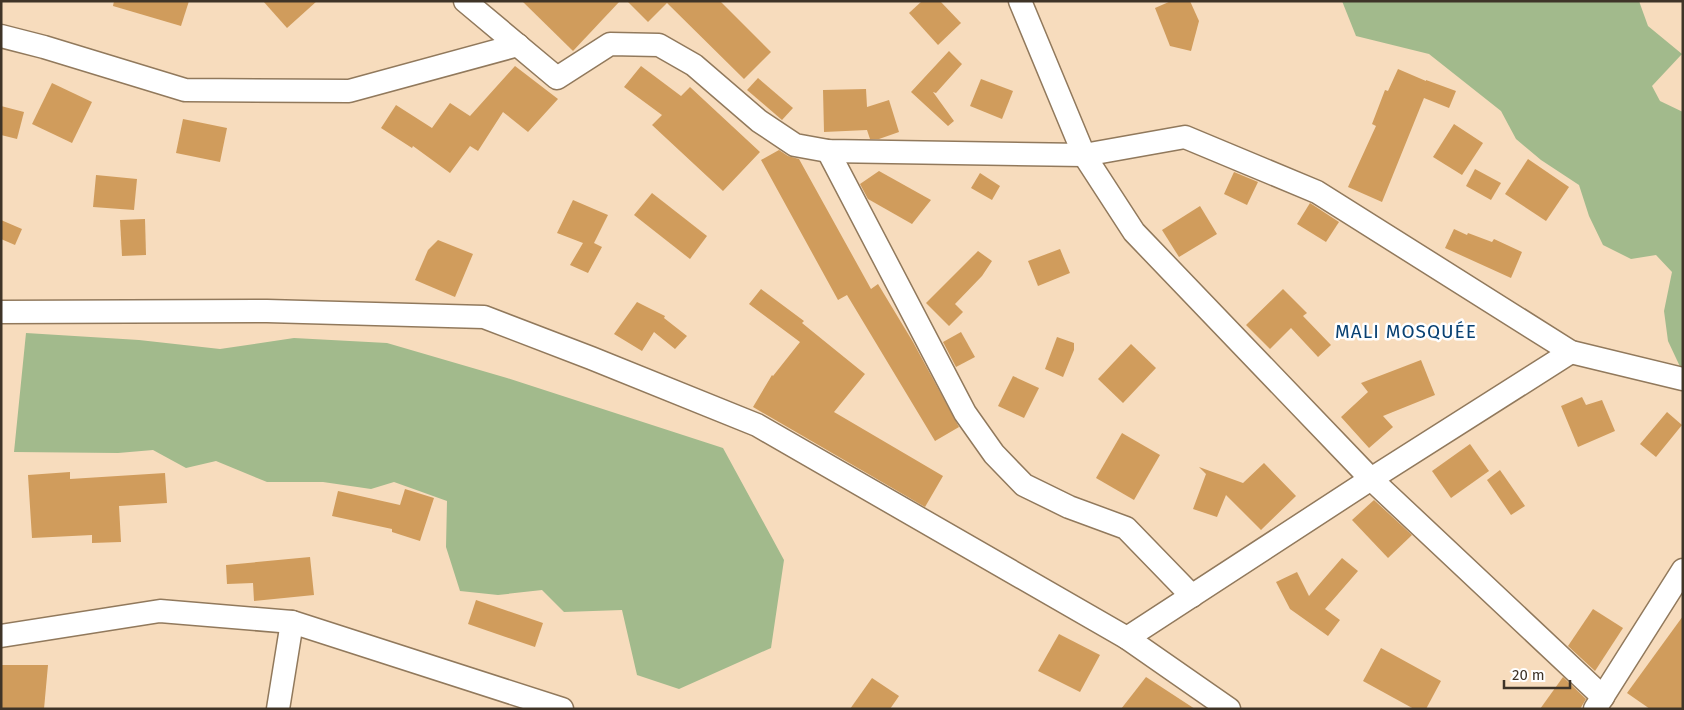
<svg xmlns="http://www.w3.org/2000/svg" width="1684" height="710" viewBox="0 0 1684 710" font-family="'Fira Sans',sans-serif">
<rect width="100%" height="100%" fill="#f7dcbd"/>
<g fill="#a2ba8c">
<polygon points="1342,1 1639,1 1648,26 1682,54 1652,86 1660,101 1683,112 1683,373 1668,341 1664,311 1672,272 1656,255 1631,259 1603,245 1589,216 1579,185 1541,160 1516,139 1501,111 1429,54 1356,36"/>
<polygon points="26,333 139,340 220,349 294,338 387,343 507,378 723,448 784,560 771,648 679,689 637,675 622,610 564,612 542,590 498,595 460,591 446,547 447,501 394,482 371,489 323,482 267,482 216,461 186,468 153,450 118,453 14,452"/>
</g>
<g fill="#d09c5c">
<polygon points="114,1 189,1 181,26 113,6"/>
<polygon points="263,1 317,1 287,28"/>
<polygon points="522,1 620,1 573,51"/>
<polygon points="627,1 720,1 771,52 744,79 667,3 648,22"/>
<polygon points="922,1 940,1 961,23 938,45 909,13"/>
<polygon points="1171,1 1190,1 1199,21 1191,51 1170,46 1155,8"/>
<polygon points="949,51 962,64 936,93 933,92 954,121 948,126 911,92"/>
<polygon points="515,66 558,99 528,132 503,112 478,151 470,146 450,173 413,146 412,148 381,128 396,105 432,128 450,103 470,116"/>
<polygon points="641,66 681,96 690,87 760,152 723,191 652,125 662,115 624,87"/>
<polygon points="1398,69 1426,81 1426,80 1456,91 1449,108 1424,98 1382,202 1348,187 1376,126 1372,124 1385,90 1388,91"/>
<polygon points="758,78 793,108 782,120 747,90"/>
<polygon points="981,79 1013,91 1002,119 970,106"/>
<polygon points="52,83 92,102 72,143 32,124"/>
<polygon points="866,89 867,107 889,100 899,132 879,139 870,139 867,130 824,132 823,90"/>
<polygon points="1,106 24,112 17,139 1,135"/>
<polygon points="183,119 227,128 220,162 176,153"/>
<polygon points="1454,124 1483,143 1462,175 1433,157"/>
<polygon points="779,150 788,156 799,159 871,289 878,284 913,342 959,427 935,441 847,295 838,300 761,160"/>
<polygon points="1528,159 1569,187 1546,221 1505,194"/>
<polygon points="1475,169 1501,183 1491,200 1466,186"/>
<polygon points="879,171 931,200 912,224 868,199 860,184"/>
<polygon points="1234,172 1258,182 1247,205 1224,194"/>
<polygon points="980,173 1000,186 992,200 971,188"/>
<polygon points="96,175 137,179 134,210 93,207"/>
<polygon points="652,193 707,236 690,259 634,215"/>
<polygon points="573,200 608,215 594,243 602,247 588,273 570,265 583,243 557,233"/>
<polygon points="1310,203 1339,222 1326,242 1297,224"/>
<polygon points="1200,206 1217,234 1179,257 1162,230"/>
<polygon points="145,219 146,255 122,256 120,220"/>
<polygon points="1,220 22,229 15,245 1,239"/>
<polygon points="1454,229 1467,235 1468,233 1492,242 1494,239 1522,252 1511,278 1445,248"/>
<polygon points="438,240 473,254 455,297 415,280 428,250"/>
<polygon points="1060,249 1070,273 1038,286 1028,261"/>
<polygon points="978,251 992,261 982,276 955,304 963,312 949,326 926,303"/>
<polygon points="761,289 804,321 802,323 865,374 834,412 943,476 925,507 753,407 772,375 773,376 800,342 749,304"/>
<polygon points="1283,289 1307,313 1303,316 1331,345 1318,357 1291,328 1270,349 1246,325"/>
<polygon points="637,302 665,316 664,318 687,336 675,349 654,332 642,351 614,334"/>
<polygon points="961,332 975,357 956,367 943,342"/>
<polygon points="1057,337 1074,343 1074,350 1063,377 1045,369"/>
<polygon points="1131,344 1156,368 1123,403 1098,379"/>
<polygon points="1421,360 1435,395 1383,416 1393,427 1369,448 1341,417 1368,392 1361,383"/>
<polygon points="1013,376 1039,388 1024,418 998,406"/>
<polygon points="1582,397 1586,405 1602,400 1615,431 1578,447 1561,406"/>
<polygon points="1667,412 1682,425 1656,457 1640,444"/>
<polygon points="1122,433 1160,455 1134,500 1096,478"/>
<polygon points="1470,444 1489,471 1451,498 1432,471"/>
<polygon points="1264,463 1296,496 1261,530 1226,495 1217,517 1193,509 1206,474 1199,467 1243,483"/>
<polygon points="1500,470 1525,506 1511,515 1487,480"/>
<polygon points="70,472 70,479 165,473 167,503 119,506 121,542 92,543 92,535 32,538 28,475"/>
<polygon points="405,489 434,498 420,541 392,532 392,529 332,516 338,491 400,505"/>
<polygon points="1374,500 1412,535 1388,558 1352,520"/>
<polygon points="310,557 314,595 254,601 253,583 227,584 226,565"/>
<polygon points="1342,558 1358,571 1325,609 1340,620 1328,636 1290,609 1276,582 1297,572 1309,596"/>
<polygon points="476,600 543,623 535,647 468,624"/>
<polygon points="1593,609 1623,628 1595,671 1568,646"/>
<polygon points="1683,616 1683,709 1650,709 1627,693"/>
<polygon points="1059,634 1100,655 1080,692 1038,671"/>
<polygon points="1381,648 1441,681 1426,709 1414,709 1363,681"/>
<polygon points="1,665 48,665 44,709 1,709"/>
<polygon points="1146,677 1195,709 1121,709"/>
<polygon points="1563,677 1586,699 1580,709 1540,709"/>
<polygon points="872,678 899,696 890,709 850,709"/>
</g>
<g fill="none" stroke-linecap="round" stroke-linejoin="round">
<defs>
<g id="street">
<polyline points="465,1 557,78 610,44 659,45 694,65 759,121 795,145 828,151 1084,155 1185,137 1317,192 1571,352 1683,379"/>
<polyline points="1020,1 1084,155 1134,232 1371,479 1603,697"/>
<polyline points="1,36 44,47 185,90 349,91 518,45"/>
<polyline points="828,151 965,413 994,454 1024,485 1069,507 1126,528 1192,596"/>
<polyline points="1,312 267,311 484,317 591,358 757,425 1127,638 1229,709"/>
<polyline points="1,636 160,611 292,622 562,709"/>
<polyline points="1127,638 1371,479 1571,352"/>
<polyline points="278,709 292,622"/>
<polyline points="1595,709 1683,570"/>
</g>
</defs>
<use href="#street" stroke="#91795c" stroke-width="25"/>
<use href="#street" stroke="#fff" stroke-width="22"/>
</g>
<g text-anchor="middle" dominant-baseline="central" stroke-width="5" stroke-linejoin="round" paint-order="stroke">
<g font-size="19" letter-spacing="1" fill="#094172" stroke="#fff">
<text x="1406" y="331">MALI MOSQUÉE</text>
</g>
</g>
<rect width="1684" height="710" fill="none" stroke="#3f3428" stroke-width="5"/>
<path d="M1504 680v8h66v-8" fill="none" stroke="#3f3428" stroke-width="2.5"/>
<text x="1512" y="680" font-size="15" fill="#3f3428" stroke="#ffffff" stroke-width="4" paint-order="stroke">20 m</text>
</svg>
